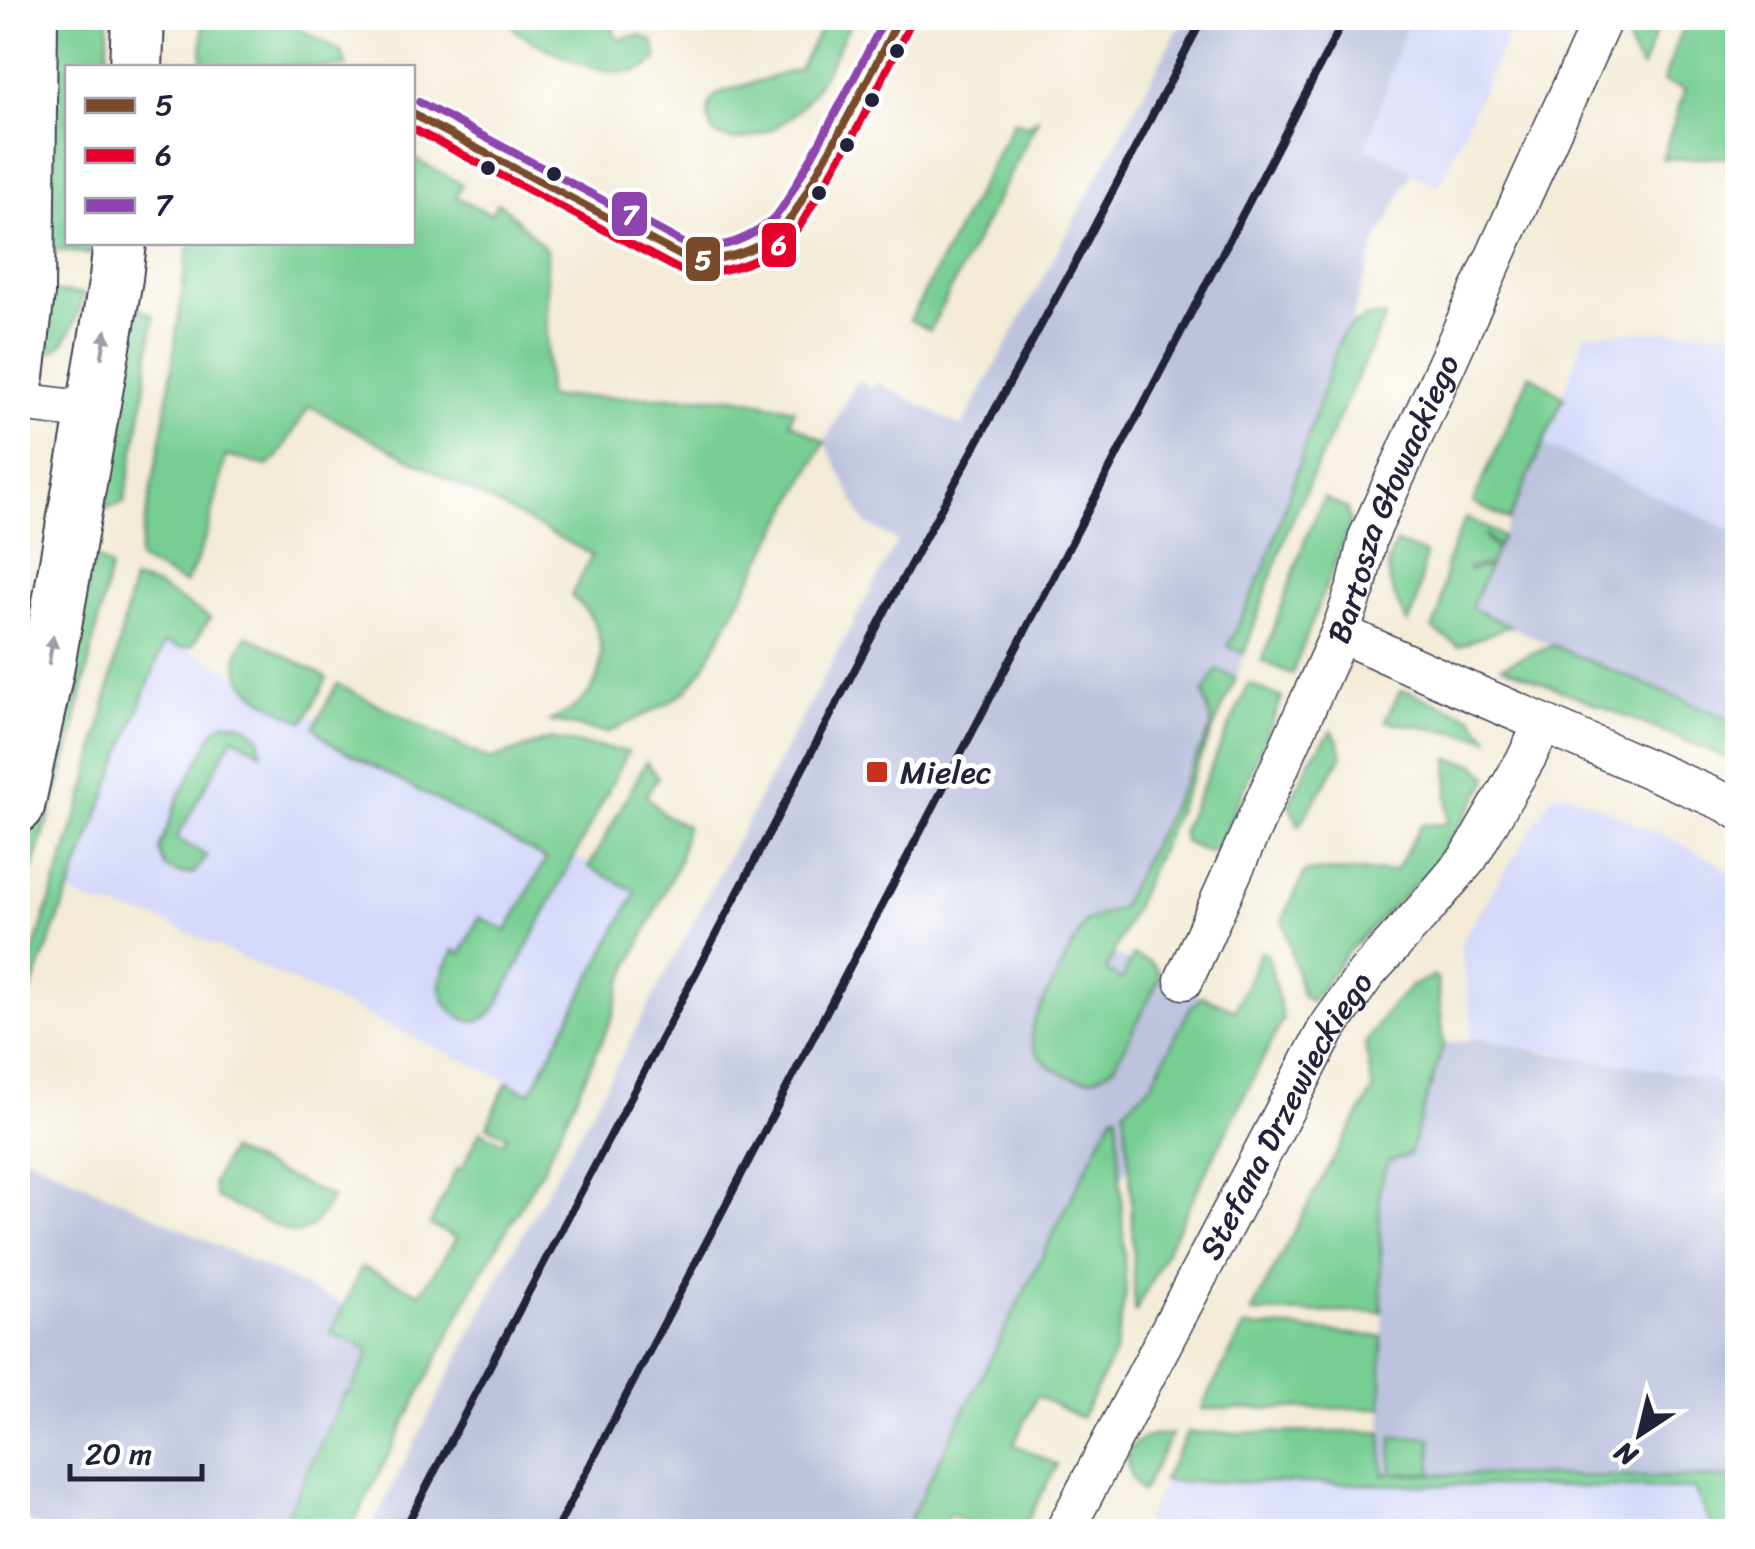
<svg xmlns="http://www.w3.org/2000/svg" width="1755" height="1549" viewBox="0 0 1755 1549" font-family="Sriracha,sans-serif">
<rect width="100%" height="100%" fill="#fff"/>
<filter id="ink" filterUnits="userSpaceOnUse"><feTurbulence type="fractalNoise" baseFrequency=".01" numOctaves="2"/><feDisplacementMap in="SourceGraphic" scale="20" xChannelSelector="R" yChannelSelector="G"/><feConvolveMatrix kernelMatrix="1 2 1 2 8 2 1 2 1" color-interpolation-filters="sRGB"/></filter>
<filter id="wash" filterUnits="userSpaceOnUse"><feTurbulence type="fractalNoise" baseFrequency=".0048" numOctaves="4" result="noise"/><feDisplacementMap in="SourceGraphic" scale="40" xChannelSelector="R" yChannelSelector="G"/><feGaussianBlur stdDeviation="2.25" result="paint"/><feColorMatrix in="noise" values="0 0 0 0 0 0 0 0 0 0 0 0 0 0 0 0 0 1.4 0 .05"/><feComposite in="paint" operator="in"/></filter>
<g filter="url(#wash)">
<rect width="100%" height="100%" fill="#f3ebd6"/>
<g fill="#d4d8f9">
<polygon points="1404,18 1516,18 1438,187 1366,147 1382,84 1406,23"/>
<polygon points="1723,330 1737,332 1737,529 1728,529 1542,444 1564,397 1562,396 1585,333"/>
<polygon points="163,636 639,891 532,1092 158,919 95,904 65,892"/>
<polygon points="1566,792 1684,845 1717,863 1738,880 1737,1217 1728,1090 1481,1038 1469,1040 1472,1026 1460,944 1552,796"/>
<polygon points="1165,1482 1695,1489 1713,1531 1139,1532"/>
</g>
<g fill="#bdc3de">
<polygon points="1184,18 1404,18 1407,23 1366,147 1412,172 1374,249 1236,678 1101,948 1223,1007 940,1485 915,1531 369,1532 514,1249 606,1085 897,541 865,523 825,442 857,380 873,388 877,382 962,427"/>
<polygon points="1542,444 1728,529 1737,529 1737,722 1551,645 1471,609"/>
<polygon points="1481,1038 1547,1053 1662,1070 1712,1081 1729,1090 1738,1217 1737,1478 1382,1474 1383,1285 1379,1187 1430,1047"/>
<polygon points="18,1152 344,1305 331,1333 368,1349 368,1356 348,1395 345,1394 279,1531 49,1531 19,1518 23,1508 18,1505"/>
</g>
<g fill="#77ce92" stroke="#4c7866" stroke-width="2.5">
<polygon points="48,18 108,18 107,67 68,68 68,242 92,243 91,254 47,249"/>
<polygon points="203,18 280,18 342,52 347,67 202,67"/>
<path d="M513 18H610L617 39 639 35 653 41 657 59C624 95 551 51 518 33L512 25Z"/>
<path d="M826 18H853C829 63 811 117 758 135 742 141 728 143 714 133 705 119 706 103 719 93L799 69Z"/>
<path d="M1629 18H1661L1642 68C1629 52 1626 38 1629 18Z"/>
<polygon points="1686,18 1737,18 1737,157 1662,159 1685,89 1663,82"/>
<polygon points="1039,117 930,330 910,320 1014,121 1027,126"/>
<path d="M413 158 462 184 456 197 491 214 497 203 503 206 547 250V397H735L794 409 790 422 825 442 704 667 686 691 665 705 607 733 550 721C581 708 603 686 601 650 600 637 596 623 588 613 583 607 577 601 571 596L592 555 309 406 278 457 268 466 226 456C215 500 208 544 185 584L138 559 165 418 188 249 200 242H412Z"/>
<path d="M44 291 84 294C78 313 71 341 53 352L47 350Z"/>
<polygon points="140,308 154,316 143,404 124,503 104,509 119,430 137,309"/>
<path d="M1376 316 1385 317 1288 529 1244 654 1228 646 1266 565 1339 341C1349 325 1358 319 1376 316Z"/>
<polygon points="1530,374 1564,397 1509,520 1473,503"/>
<polygon points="1324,498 1347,509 1350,524 1292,674 1262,661 1307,535"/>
<polygon points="1466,517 1502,536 1497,547 1486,535 1484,536 1496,550 1490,564 1468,568 1469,571 1489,567 1471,608 1510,626 1459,646 1432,629 1440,612 1446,563"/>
<path d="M1397 543 1425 554 1416 606 1408 624C1395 601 1378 566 1397 543Z"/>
<polygon points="94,556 110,568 69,753 18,917 18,877 80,623"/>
<polygon points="133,580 156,586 210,618 192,646 182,648 164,643 18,1025 18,1002 88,782"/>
<path d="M247 635 327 678 304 722C278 708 236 693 237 657 238 650 244 642 247 635Z"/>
<polygon points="1551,645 1737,722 1737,762 1502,666"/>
<path d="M1217 670 1236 678 1106 970 1122 980 1133 955C1145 961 1158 963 1160 977L1115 1065C1106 1073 1097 1079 1085 1079 1066 1079 1038 1063 1033 1044 1030 1036 1032 1027 1034 1020L1085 922 1120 908 1212 726 1204 693Z"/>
<path d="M337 684 490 760 550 739 628 752 498 1004C496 1007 490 1015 487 1017 463 1031 438 1004 441 980 442 971 450 959 454 950L461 954 479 917 507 931 546 859 330 743 314 727Z"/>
<polygon points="1249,684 1282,698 1217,851 1207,852 1184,842 1182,830"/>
<polygon points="1400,691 1409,692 1471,716 1489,738 1385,721"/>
<path d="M226 722C242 722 250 726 260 738L261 752 233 737 177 838 207 856 193 874 178 873 165 867 159 850 178 799 214 731Z"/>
<polygon points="1331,731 1338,740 1342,756 1299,826 1289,804 1311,759"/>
<polygon points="1449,759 1475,764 1488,776 1486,783 1438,861 1349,950 1311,1002 1302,995 1283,919 1305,872 1395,871 1421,825 1447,824"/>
<polygon points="646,762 658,777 646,795 663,814 686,826 679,861 623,979 613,1016 544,1166 475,1284 350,1531 279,1531 345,1393 349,1394 368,1356 368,1349 331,1333 362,1267 420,1293 457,1238 430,1225 457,1168 462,1169 480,1131 503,1142 507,1135 487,1126 507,1082 530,1093 636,892 589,867"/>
<polygon points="1261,951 1268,955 1283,1019 1135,1313 1130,1170 1124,1109 1151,1085 1189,1010 1202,996 1235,1010"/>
<polygon points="1434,976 1437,979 1444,1044 1409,1155 1388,1162 1379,1187 1382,1312 1251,1313 1316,1189 1373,1091 1365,1044 1387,1011 1411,986"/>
<polygon points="1114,1113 1117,1113 1126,1292 1114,1355 1081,1418 1037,1396 1014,1444 1057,1465 1022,1531 985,1531 949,1514 939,1531 904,1531"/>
<path d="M229 1151 332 1197C323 1212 312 1233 293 1234L216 1198 213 1183Z"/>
<polygon points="1244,1327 1291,1328 1382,1337 1382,1408 1201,1409"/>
<polygon points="1382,1432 1383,1474 1392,1473 1392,1437 1431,1438 1432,1473 1395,1474 1737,1478 1737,1531 1713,1531 1694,1489 1163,1481 1187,1433"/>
<path d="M1172 1434 1142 1492C1129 1479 1119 1453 1139 1441 1148 1435 1161 1435 1172 1434Z"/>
</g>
</g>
<g filter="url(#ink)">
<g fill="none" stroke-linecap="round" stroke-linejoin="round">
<defs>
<g id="minor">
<polyline points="18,402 92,411"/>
<polyline points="1340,633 1457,686 1727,803 1738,810"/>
<path id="s1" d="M1184 980 1340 633 1357 585 1368 537 1603 18"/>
<path id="s2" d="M1064 1532 1327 1029 1366 974 1426 908 1469 857 1527 757 1543 724"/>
</g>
<g id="secondary">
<polyline points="136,68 138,18"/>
<polyline points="18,376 28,293 31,18"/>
<polyline points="18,806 47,671 116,278 120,242"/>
</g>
</defs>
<use href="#minor" stroke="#414052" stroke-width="41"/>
<use href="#secondary" stroke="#414052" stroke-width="56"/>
<use href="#minor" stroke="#fff" stroke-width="38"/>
<use href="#secondary" stroke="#fff" stroke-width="52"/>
<g stroke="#22223b" stroke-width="8">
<polyline points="403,1532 889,604 1082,250 1203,18"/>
<polyline points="555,1532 1345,18"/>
</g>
<defs>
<path id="bus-1" d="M412 112 423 120 685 258C723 264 764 250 789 220 801 205 810 185 820 167 848 119 874 68 899 18"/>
<path id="bus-2" d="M412 128 680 270C727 278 768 260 800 226L858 127 910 24"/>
<path id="bus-3" d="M419 102 689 246C721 251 752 239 775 217 787 204 795 185 804 170 833 120 859 69 885 18"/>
</defs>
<use href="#bus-1" stroke="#fff" stroke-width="15"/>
<use href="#bus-2" stroke="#fff" stroke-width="15"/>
<use href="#bus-3" stroke="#fff" stroke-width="15"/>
<use href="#bus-1" stroke="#7a4b2a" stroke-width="8"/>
<use href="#bus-2" stroke="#e4002b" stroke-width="8"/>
<use href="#bus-3" stroke="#8e44ad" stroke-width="8"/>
</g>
<defs><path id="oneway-solid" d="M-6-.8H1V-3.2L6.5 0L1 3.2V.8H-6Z" transform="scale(2.5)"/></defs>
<g fill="#9c9ca7">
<use href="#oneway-solid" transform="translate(104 344) rotate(-80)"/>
<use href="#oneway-solid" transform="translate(51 650) rotate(-81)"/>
</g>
</g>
<g fill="#22223b" stroke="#fff" stroke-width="4">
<circle cx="897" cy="51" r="9"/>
<circle cx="872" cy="100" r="9"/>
<circle cx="847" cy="145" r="9"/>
<circle cx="488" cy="168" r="9"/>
<circle cx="554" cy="174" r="9"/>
<circle cx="819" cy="193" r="9"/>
</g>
<rect fill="#c8321e" stroke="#fff" stroke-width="4" x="865" y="760" width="24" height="24" rx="5"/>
<g text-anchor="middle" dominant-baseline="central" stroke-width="10" stroke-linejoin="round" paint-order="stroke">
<g font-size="32" fill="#22223b" stroke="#fff">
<text stroke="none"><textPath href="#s1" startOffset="525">Bartosza Głowackiego</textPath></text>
<text stroke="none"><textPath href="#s2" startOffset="472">Stefana Drzewieckiego</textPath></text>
</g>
<g font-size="32" fill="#22223b" stroke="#fff" text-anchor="start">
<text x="900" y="772">Mielec</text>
</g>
</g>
<g stroke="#fff" stroke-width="4">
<rect x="610" y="190" width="39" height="48" rx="10" fill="#8e44ad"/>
<rect x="760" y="221" width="38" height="48" rx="10" fill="#e4002b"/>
<rect x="684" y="235" width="38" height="48" rx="10" fill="#7a4b2a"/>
</g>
<g font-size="28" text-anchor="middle" font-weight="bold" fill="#fff">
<text x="630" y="224">7</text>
<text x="779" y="254">6</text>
<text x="703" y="269">5</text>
</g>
<rect width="1755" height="1549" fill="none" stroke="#fff" stroke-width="60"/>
<rect x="65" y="65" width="350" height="180" fill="#ffffff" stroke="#a7a7b1" stroke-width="2.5"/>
<rect x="85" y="98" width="50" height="15" fill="#7a4b2a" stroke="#a7a7b1" stroke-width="2.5"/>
<text x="155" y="115" font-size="30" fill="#22223b">5</text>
<rect x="85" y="148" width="50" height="15" fill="#e4002b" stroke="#a7a7b1" stroke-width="2.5"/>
<text x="155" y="165" font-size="30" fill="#22223b">6</text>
<rect x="85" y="198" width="50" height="15" fill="#8e44ad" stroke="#a7a7b1" stroke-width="2.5"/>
<text x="155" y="215" font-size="30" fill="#22223b">7</text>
<g transform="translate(1640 1434) rotate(215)" stroke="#ffffff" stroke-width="8" paint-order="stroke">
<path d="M0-8L18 38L0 25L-18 38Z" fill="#22223b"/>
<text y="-15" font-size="28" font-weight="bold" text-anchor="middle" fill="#22223b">N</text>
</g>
<path d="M70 1464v15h132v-15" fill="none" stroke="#22223b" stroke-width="5"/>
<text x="85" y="1464" font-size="30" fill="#22223b" stroke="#ffffff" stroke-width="8" paint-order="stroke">20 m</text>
</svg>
